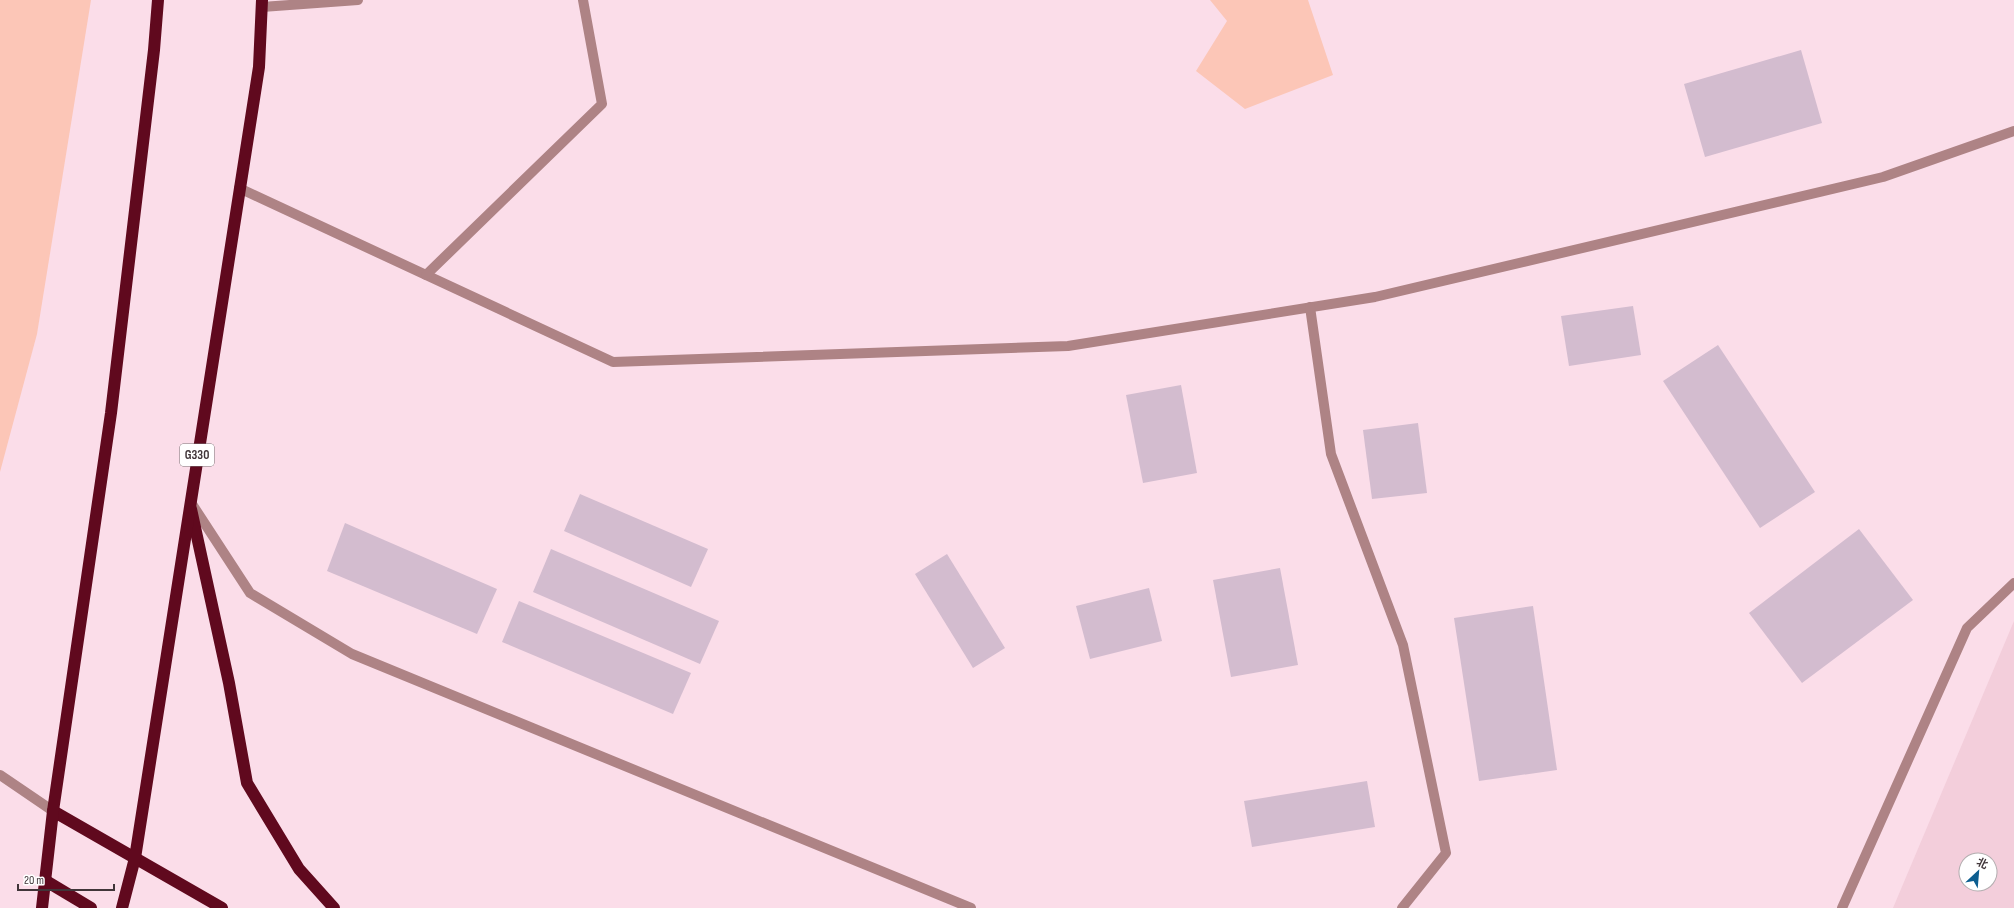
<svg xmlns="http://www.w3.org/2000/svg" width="2014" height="908" viewBox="0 0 2014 908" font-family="'Sofia Sans Condensed','Noto Sans SC',sans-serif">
<rect width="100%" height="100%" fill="#fbdde9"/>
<path fill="#f3cedb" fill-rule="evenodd" d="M2014 621V908H1893ZM1966 860H1990V884H1966Z"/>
<g fill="#fcc6b7">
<polygon points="0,0 91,0 37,334 0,472"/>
<polygon points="1210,0 1308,0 1333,75 1245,109 1196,71 1227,21"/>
</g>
<g fill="#d3bccf">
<polygon points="1801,50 1822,123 1705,157 1684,84"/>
<polygon points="1633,306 1641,355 1569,366 1561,316"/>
<polygon points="1718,345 1815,492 1760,528 1663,381"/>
<polygon points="1181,385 1197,473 1143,483 1126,395"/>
<polygon points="1418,423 1427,493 1372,499 1363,430"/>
<polygon points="580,494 708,549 691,587 564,531"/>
<polygon points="345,523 497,589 477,634 327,571"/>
<polygon points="1859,529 1913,600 1802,683 1749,613"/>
<polygon points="551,549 719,621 700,664 533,592"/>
<polygon points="947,554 1005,648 973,668 915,574"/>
<polygon points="1280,568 1298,665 1231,677 1213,580"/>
<polygon points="1149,588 1162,641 1090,659 1076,606"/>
<polygon points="519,601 691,673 673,714 502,642"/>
<polygon points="1533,606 1557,770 1479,781 1454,618"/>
<polygon points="1367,781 1375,827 1252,847 1244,801"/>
</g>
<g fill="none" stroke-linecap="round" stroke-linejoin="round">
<g stroke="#ae8385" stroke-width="10">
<polyline points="262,7 358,0"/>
<polyline points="239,188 613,362 1068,346 1375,297 1883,177 2014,131"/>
<polyline points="426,275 602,104 583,0"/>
<polyline points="1310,307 1331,454 1403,645 1446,853 1402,908"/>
<polyline points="192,504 250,593 352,654 971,908"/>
<polyline points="0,775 53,811"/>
<polyline points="1842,908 1967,628 2014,583"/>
</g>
<g stroke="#60091e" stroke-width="12">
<polyline points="191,509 229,683 247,783 299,869 334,908"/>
<polyline points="53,811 222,908"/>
<polyline points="46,881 91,908"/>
<polyline points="42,908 53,811 111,413 154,50 158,0"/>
<polyline points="122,908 135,858 259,67 262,0"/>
</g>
</g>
<g text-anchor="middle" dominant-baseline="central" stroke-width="4" stroke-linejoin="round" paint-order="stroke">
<rect fill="#fff" stroke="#797274" stroke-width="1" x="180" y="444" width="34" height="22" rx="3"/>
<g font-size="13" font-weight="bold" fill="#403539">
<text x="197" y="455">G330</text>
</g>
</g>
<g transform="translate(1978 872) rotate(26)"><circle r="19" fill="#ffffff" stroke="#b3aeb0"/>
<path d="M0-3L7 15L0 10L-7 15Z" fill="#0c5e90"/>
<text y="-6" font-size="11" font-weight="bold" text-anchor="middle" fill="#403539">北</text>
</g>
<path d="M18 884v6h96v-6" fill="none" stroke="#403539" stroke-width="2"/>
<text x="24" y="884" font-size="12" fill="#403539" stroke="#ffffff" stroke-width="3" paint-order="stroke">20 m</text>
</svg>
